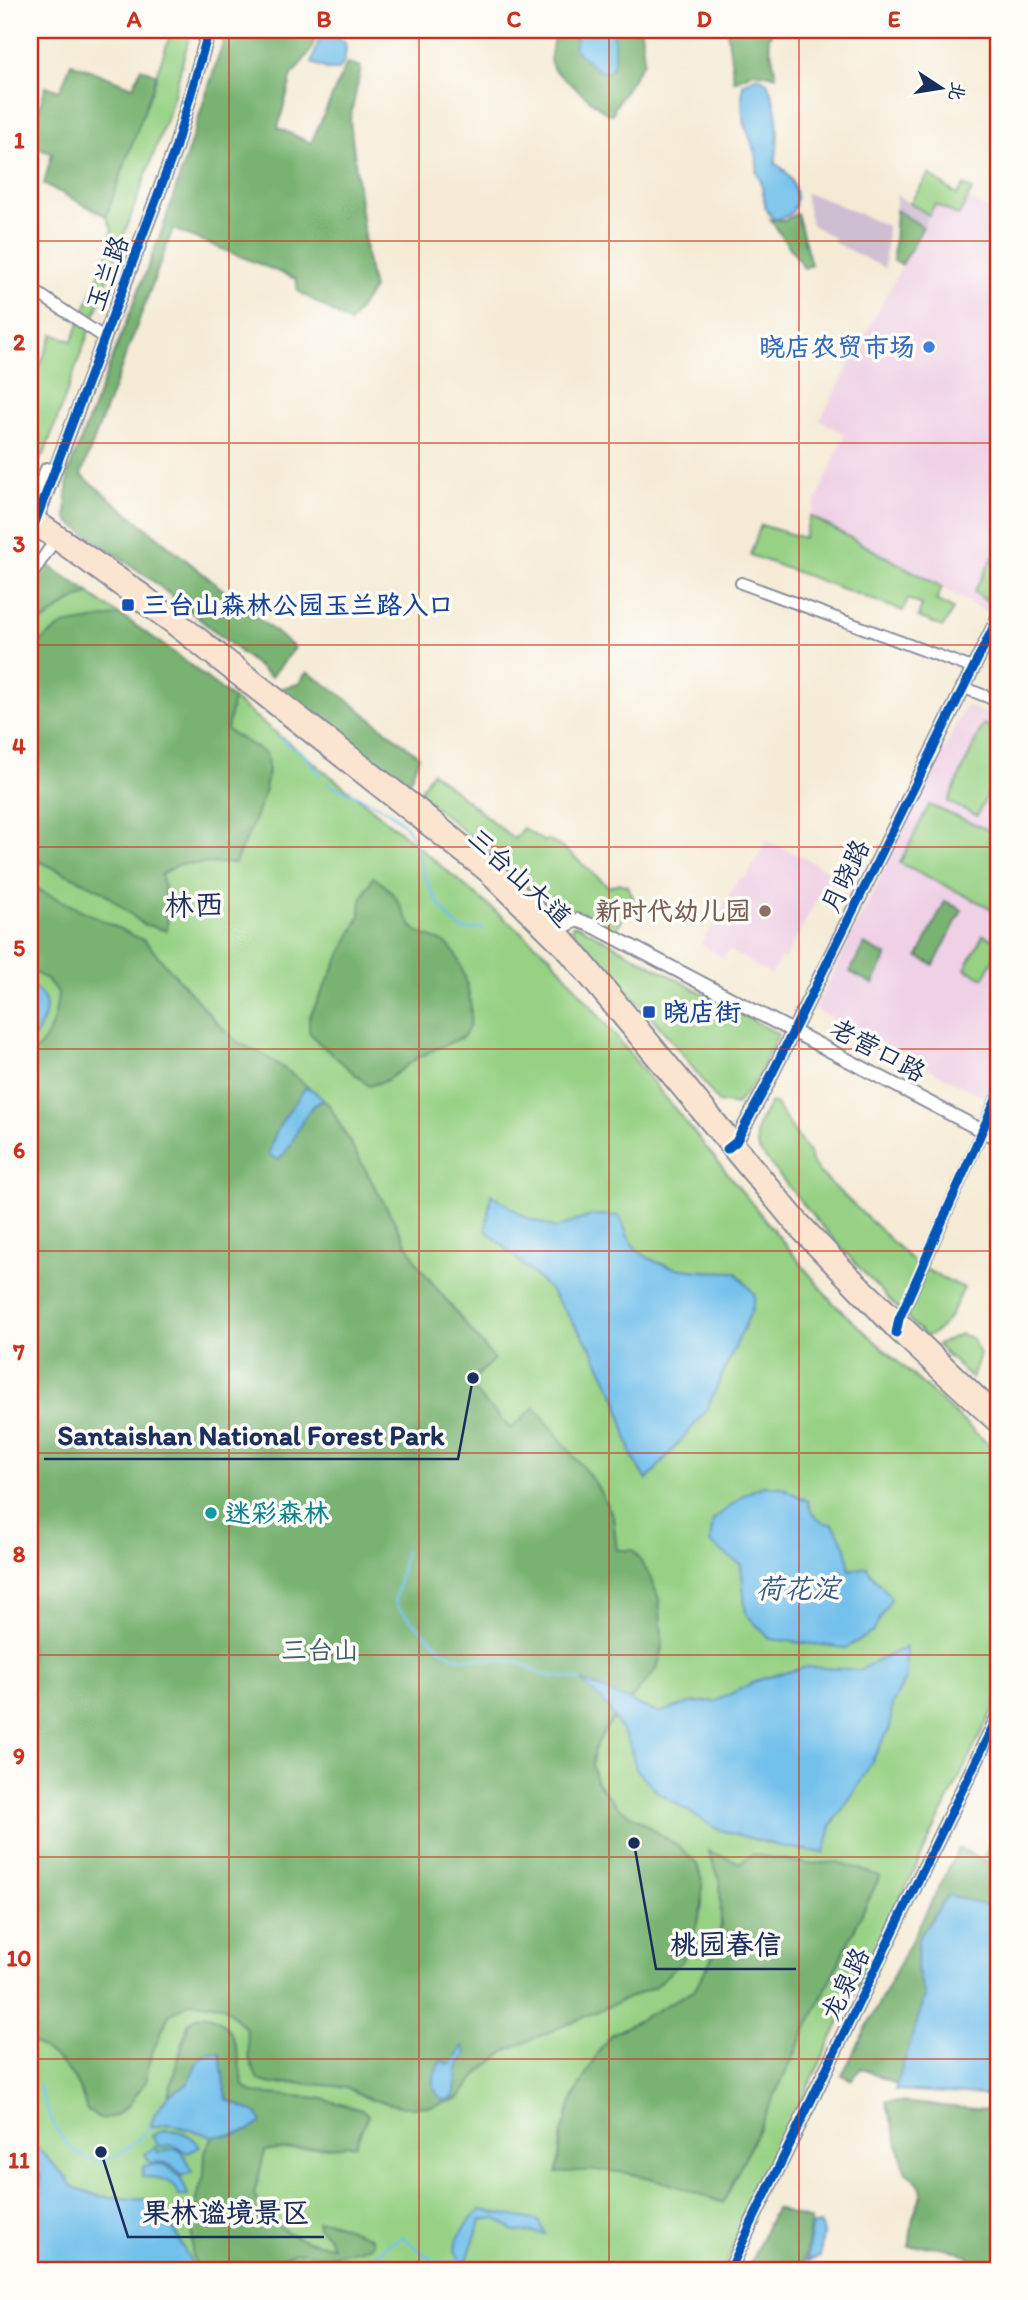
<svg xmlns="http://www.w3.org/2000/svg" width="1028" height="2300" viewBox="0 0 1028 2300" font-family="Itim,'LXGW WenKai TC',sans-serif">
<rect width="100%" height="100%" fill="#fdfcf7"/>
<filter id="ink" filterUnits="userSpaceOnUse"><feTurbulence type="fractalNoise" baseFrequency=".0143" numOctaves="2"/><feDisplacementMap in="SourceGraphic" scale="14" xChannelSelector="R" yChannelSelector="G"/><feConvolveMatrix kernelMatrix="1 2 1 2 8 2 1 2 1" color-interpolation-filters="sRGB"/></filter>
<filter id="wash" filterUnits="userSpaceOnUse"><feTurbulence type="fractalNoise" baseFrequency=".00686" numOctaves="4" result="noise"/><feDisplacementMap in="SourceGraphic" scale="28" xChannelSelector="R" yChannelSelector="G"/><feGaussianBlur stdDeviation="1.57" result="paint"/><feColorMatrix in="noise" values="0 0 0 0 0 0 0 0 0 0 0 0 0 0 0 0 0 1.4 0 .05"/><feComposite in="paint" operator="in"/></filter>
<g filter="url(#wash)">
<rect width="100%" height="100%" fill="#f5ebd5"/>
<g fill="#efd0e5">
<polygon points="968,198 998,215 998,590 986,612 810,516 845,434 820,420 935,204 959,216"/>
<polygon points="966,705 998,718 998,1073 987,1099 815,1009"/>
<polygon points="766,841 807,859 831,873 785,959 781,957 771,975 729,950 723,958 701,944 739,878 746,878"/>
</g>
<g fill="#cdbed2">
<polygon points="805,193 821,197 887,226 885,268 833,242 834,238 811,224"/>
<polygon points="896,195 929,215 923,227 896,210"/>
</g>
<g fill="#97d184" stroke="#598071" stroke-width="2">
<polygon points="172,30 191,30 170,109 45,452 41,458 30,467 30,389 53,334 72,341 110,247 112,229 106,216"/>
<polygon points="929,174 957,195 964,185 972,190 959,216 935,204 929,215 910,203"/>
<polygon points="810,516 942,587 936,600 953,609 943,627 918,617 922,605 908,599 903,611 750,555 761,525 804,538"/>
<polygon points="998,548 998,582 988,600 985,600 974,592"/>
<polygon points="30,553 177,655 370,807 551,957 833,1303 998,1453 998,1699 753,2200 723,2270 30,2270"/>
<polygon points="983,724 998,730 998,772 977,816 948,802"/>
<polygon points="432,772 514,839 523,828 545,842 547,839 566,850 609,887 619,883 628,886 634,900 617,928 612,929 583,913 561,917 500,861 421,795 420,791"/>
<polygon points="929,805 998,834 998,912 900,863"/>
<path d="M577 925 778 1034 757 1079 736 1105 718 1102C675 1040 624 985 572 931V926Z"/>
<polygon points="983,935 998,942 998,949 984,978 965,969"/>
<path d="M770 1103 775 1104 809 1153 811 1161 819 1172 918 1266 964 1288C955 1305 946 1332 926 1336L922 1333C864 1275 810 1215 759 1150 751 1132 761 1119 770 1103Z"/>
<polygon points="960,1334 972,1338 980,1354 972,1379 937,1345"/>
<polygon points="994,1835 998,1837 998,1863 984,1855"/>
</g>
<g fill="#79b372" stroke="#4a7168" stroke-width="2">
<polygon points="227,30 318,30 310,52 292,75 278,128 311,143 347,63 361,67 350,120 367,260 373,289 350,323 298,291 296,279 173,229 81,475 295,648 271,677 153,581 69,522 66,516 68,473 164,225"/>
<polygon points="555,30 641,30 644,61 615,107 613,114 606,113 554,70 550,61"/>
<polygon points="727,30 770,30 771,35 768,36 776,76 754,72 734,81"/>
<polygon points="71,63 133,87 141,68 157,75 106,216 44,184 52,153 30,144 30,136 46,86 60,91"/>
<polygon points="896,210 923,227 902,265 893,260"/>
<polygon points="797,213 811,265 804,268 770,219 784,221"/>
<path d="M44 563 90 593C66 601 52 617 30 630V578L39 572Z"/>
<path d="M121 615 177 655 233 699 227 730 266 754C275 785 248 833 235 863L180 864 161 875 168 905 167 931 143 924 101 890 30 857V649L63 625Z"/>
<polygon points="307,672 336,691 419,756 412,776 405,785 279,689 298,684"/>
<path d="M373 877C400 894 396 903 412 926 420 937 435 937 445 943 462 953 474 1004 470 1023 469 1028 466 1033 463 1037L420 1056 387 1080 369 1086 318 1042 309 1032V1018L360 916 361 900Z"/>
<path d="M33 887 145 941 220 1026 239 1043 264 1055 295 1076 329 1105 421 1269 494 1359 468 1385 511 1429 535 1407 596 1484 613 1516 617 1550H633L649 1574 659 1599 663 1648 657 1669 605 1729 594 1750 592 1765 596 1781 617 1806 678 1846 697 1864 702 1878V1905L693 1937 682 1962 654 1987 507 2050 480 2072 458 2099 433 2106 404 2107 369 2099 346 2087 300 2083 271 2084 258 2080 249 2058 246 2029 222 2005 191 2002 169 2015 151 2055 145 2082 129 2105 115 2116 102 2119 87 2111C77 2073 63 2061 30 2041V1053C50 1045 57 1012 58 992L46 979 30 970V893Z"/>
<polygon points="945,901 962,910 934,965 918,957"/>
<polygon points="864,944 887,956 873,984 850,972"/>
<polygon points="959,1848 998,1867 998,1909 948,1895 917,1968 925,1997 897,2085 861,2068 852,2080 842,2075"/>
<path d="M708 1851 741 1863 752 1854 807 1864 838 1862 880 1876 723 2203C689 2190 654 2176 618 2172 597 2169 577 2171 557 2173L562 2133 573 2098 600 2049 611 2035 694 1990 717 1949 721 1925 720 1880Z"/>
<path d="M203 2015C239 2021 237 2056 243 2085L253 2093 319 2098 363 2110 368 2115 355 2145 265 2151 254 2195C269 2227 298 2243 332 2246L328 2236 318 2227 317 2222 328 2221 371 2237 373 2243 369 2247 327 2257 304 2252 294 2253 272 2262 270 2270H199L192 2256V2227L199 2190 204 2176 205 2152 213 2136 233 2135 250 2130 255 2113 226 2099 220 2053C192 2054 201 2066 189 2083 185 2088 174 2092 168 2095L188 2024 193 2018Z"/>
<path d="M886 2101 998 2111V2270H979C969 2246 931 2245 909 2247 911 2238 911 2227 913 2218 919 2195 932 2189 906 2173Z"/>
<polygon points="775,2209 811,2220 804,2263 783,2267 782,2270 747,2270"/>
</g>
<g fill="#72c0ec" stroke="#4678a5" stroke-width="2">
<polygon points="578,30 614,30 614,61 612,68 604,73 597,70 574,49"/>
<path d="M322 35 340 38 345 42C347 51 345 64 338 70H329L312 63 318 42Z"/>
<path d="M757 76 767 82C779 108 780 136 775 164 796 172 810 219 773 219L766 209 761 181 756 172C761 159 747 135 744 119 741 108 742 95 743 84Z"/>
<path d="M30 985C46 996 50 1005 42 1023 38 1031 36 1038 30 1043Z"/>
<path d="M305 1088 313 1090 323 1100C297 1112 299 1143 278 1160L269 1154C276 1122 289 1114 305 1088Z"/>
<path d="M491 1194 527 1218 556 1228 594 1215 620 1216C624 1225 627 1238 634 1246 657 1273 704 1271 736 1272L755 1295 752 1310 706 1411 647 1480 632 1456 617 1400 592 1349 549 1289 486 1230Z"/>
<path d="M763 1486 781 1487 808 1501C809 1514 820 1524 833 1524L846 1547 850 1570 867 1567C872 1579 884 1586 891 1598L873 1632 846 1648 770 1639 746 1614 741 1565 710 1543 713 1520 745 1494Z"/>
<polygon points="906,1647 906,1677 892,1705 890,1728 857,1788 831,1826 824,1853 779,1846 717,1829 656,1791 636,1769 630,1745 608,1707 581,1680 658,1713 690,1703 716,1701 761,1679 807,1667 859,1670"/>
<polygon points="948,1895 998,1909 998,2096 895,2090 925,1997 917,1968 918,1939"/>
<path d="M463 2046 466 2053 459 2065 454 2097 443 2101C429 2088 433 2077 440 2061L451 2064Z"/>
<polygon points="208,2053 220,2053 226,2099 255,2113 262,2122 250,2130 233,2135 213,2136 168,2124 150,2128 155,2113 168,2095 188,2084 197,2062"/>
<path d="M164 2130C179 2130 191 2133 200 2147L188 2153 172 2145 159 2147 152 2136Z"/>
<polygon points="30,2140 63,2174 73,2187 99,2196 149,2200 165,2213 195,2270 30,2270 30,2208 37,2199 41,2180 38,2171 30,2160"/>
<path d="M155 2147 158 2152C181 2144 185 2152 192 2172L182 2176C173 2165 165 2160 150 2163L145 2154Z"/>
<path d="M161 2164C177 2169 183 2181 188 2195H179C171 2178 160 2177 142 2177L143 2166Z"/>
<path d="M481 2210 539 2221 546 2234 514 2231 496 2218 481 2220 466 2263C463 2261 459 2258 457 2255 449 2241 471 2218 481 2210Z"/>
<polygon points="820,2224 823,2233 820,2257 807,2261 811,2226"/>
</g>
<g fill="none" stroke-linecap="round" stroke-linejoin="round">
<g stroke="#72c0ec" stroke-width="2.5">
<polyline points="280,738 291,747"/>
<polyline points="296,749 306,756 321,776"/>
<path d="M327 783C353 796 388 804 407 828 417 840 419 858 424 873 431 894 446 918 463 930L483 928"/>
<polyline points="405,1551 395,1599 398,1608 444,1651 453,1656 466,1658 519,1662 541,1674 581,1680"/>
<path d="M39 2085C48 2119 74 2181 121 2153 131 2146 141 2136 150 2128"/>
<path d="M361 2270 388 2244 403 2237C423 2252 435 2271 461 2259"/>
</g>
</g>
</g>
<g filter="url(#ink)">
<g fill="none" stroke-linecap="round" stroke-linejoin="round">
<defs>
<g id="minor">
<polyline points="30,288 105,338"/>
<polyline points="30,573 35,570 54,541"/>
<polyline points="741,583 972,668"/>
<polyline points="962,687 998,701"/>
<polyline points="898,1323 998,1095"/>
</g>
<g id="tertiary">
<polyline points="30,510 47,469"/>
<polyline points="35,524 175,149 209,30"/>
<polyline points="553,935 558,930 577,920 591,925 998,1139"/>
<polyline points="729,1148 736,1142 764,1090 998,618"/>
<polyline points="730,2270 751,2224 998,1716"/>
</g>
<g id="secondary">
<polyline points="30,513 144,592 419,806 496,870 552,922 577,950 799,1218 850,1272 995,1410"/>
<polyline points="30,525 54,541 170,625 487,875 564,951 794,1227 896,1333 998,1427"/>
</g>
</defs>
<use href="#minor" stroke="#888d9a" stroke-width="14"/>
<use href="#tertiary" stroke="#888d9a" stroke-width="16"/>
<use href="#secondary" stroke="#888d9a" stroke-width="18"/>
<use href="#minor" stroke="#fff" stroke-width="10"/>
<use href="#tertiary" stroke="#fff" stroke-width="12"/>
<use href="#secondary" stroke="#fce5d0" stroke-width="14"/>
<defs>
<g id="cycleway">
<polyline points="33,528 175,149 209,30"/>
<polyline points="727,1149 736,1142 764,1090 998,618"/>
<polyline points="896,1333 899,1319 998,1095"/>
<polyline points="730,2270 751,2224 998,1716"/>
</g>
</defs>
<use href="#cycleway" stroke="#fdfcf7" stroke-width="13"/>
<use href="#cycleway" stroke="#0057b8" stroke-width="9"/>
</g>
</g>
<path fill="none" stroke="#c8321e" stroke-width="2" stroke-opacity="0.55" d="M229 30V2270M419 30V2270M609 30V2270M799 30V2270M30 241H998M30 443H998M30 645H998M30 847H998M30 1049H998M30 1251H998M30 1453H998M30 1655H998M30 1857H998M30 2059H998"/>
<circle fill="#3f7fe0" stroke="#fdfcf7" stroke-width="2.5" cx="929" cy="347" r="7"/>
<g fill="#1a4fb4" stroke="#fdfcf7" stroke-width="2.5">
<rect x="121" y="598" width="14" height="14" rx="3.5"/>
<rect x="642" y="1005" width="14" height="14" rx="3.5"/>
</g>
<circle fill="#8d6e63" stroke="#fdfcf7" stroke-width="2.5" cx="765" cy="911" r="7"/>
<circle fill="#0f9aa8" stroke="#fdfcf7" stroke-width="2.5" cx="211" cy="1513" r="7"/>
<g text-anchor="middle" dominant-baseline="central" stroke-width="7" stroke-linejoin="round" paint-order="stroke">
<g font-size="26" fill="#1b2f5e" stroke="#fdfcf7">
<text transform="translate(107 273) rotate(-70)">玉兰路</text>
<text transform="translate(845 876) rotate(-64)">月晓路</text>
<text transform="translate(520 877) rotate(43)">三台山大道</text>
<text transform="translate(878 1050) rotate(28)">老营口路</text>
<text transform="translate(845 1984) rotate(-64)">龙泉路</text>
</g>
<g font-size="26" font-weight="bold" fill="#366cbe" stroke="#fdfcf7" text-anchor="end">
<text x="915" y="347">晓店农贸市场</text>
</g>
<g font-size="26" font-weight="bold" fill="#164399" stroke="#fdfcf7" text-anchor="start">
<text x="142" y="605">三台山森林公园玉兰路入口</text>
<text x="663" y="1012">晓店街</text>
</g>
<g font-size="26" font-weight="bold" fill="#785e54" stroke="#fdfcf7" text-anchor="end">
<text x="751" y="911">新时代幼儿园</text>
</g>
<g font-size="26" font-weight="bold" fill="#0d838f" stroke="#fdfcf7" text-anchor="start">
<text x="225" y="1513">迷彩森林</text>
</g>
<g font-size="26" fill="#406069" stroke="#fdfcf7">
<text x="320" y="1650">三台山</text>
</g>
<g font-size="28" font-style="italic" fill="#355a89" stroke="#fdfcf7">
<text x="798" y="1588">荷花淀</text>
</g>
<g font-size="30" fill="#1b2f5e" stroke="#fdfcf7">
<text x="194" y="904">林西</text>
</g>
</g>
<path fill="none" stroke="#1b2f5e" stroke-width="2.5" d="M473 1378L458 1459H44M634 1843L656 1969H796M101 2152L128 2237H324"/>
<g fill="#1b2f5e" stroke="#fdfcf7" stroke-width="2.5">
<circle cx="473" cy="1378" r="7"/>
<circle cx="634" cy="1843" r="7"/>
<circle cx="101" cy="2152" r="7"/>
</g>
<g font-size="28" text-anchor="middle" font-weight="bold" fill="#1b2f5e" stroke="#fdfcf7" stroke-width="7" stroke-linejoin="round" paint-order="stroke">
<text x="251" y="1445">Santaishan National Forest Park</text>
<text x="726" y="1954">桃园春信</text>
<text x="226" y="2222">果林谧境景区</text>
</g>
<rect width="1028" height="2300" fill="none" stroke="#fdfcf7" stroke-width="77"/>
<g transform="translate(941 88) rotate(102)" stroke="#fdfcf7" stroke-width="5" paint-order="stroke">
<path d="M0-5L12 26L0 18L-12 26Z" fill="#1b2f5e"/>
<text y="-10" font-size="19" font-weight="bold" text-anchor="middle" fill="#1b2f5e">北</text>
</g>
<rect x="38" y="38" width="952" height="2224" fill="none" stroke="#c8321e" stroke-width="2.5"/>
<g font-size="23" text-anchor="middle" font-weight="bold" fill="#c8321e">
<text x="134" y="27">A</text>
<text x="324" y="27">B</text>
<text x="514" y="27">C</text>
<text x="704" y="27">D</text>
<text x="894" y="27">E</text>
<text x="19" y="148">1</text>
<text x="19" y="350">2</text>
<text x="19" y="552">3</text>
<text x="19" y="754">4</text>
<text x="19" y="956">5</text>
<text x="19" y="1158">6</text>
<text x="19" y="1360">7</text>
<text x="19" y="1562">8</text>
<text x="19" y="1764">9</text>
<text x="19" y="1966">10</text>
<text x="19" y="2168">11</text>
</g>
</svg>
